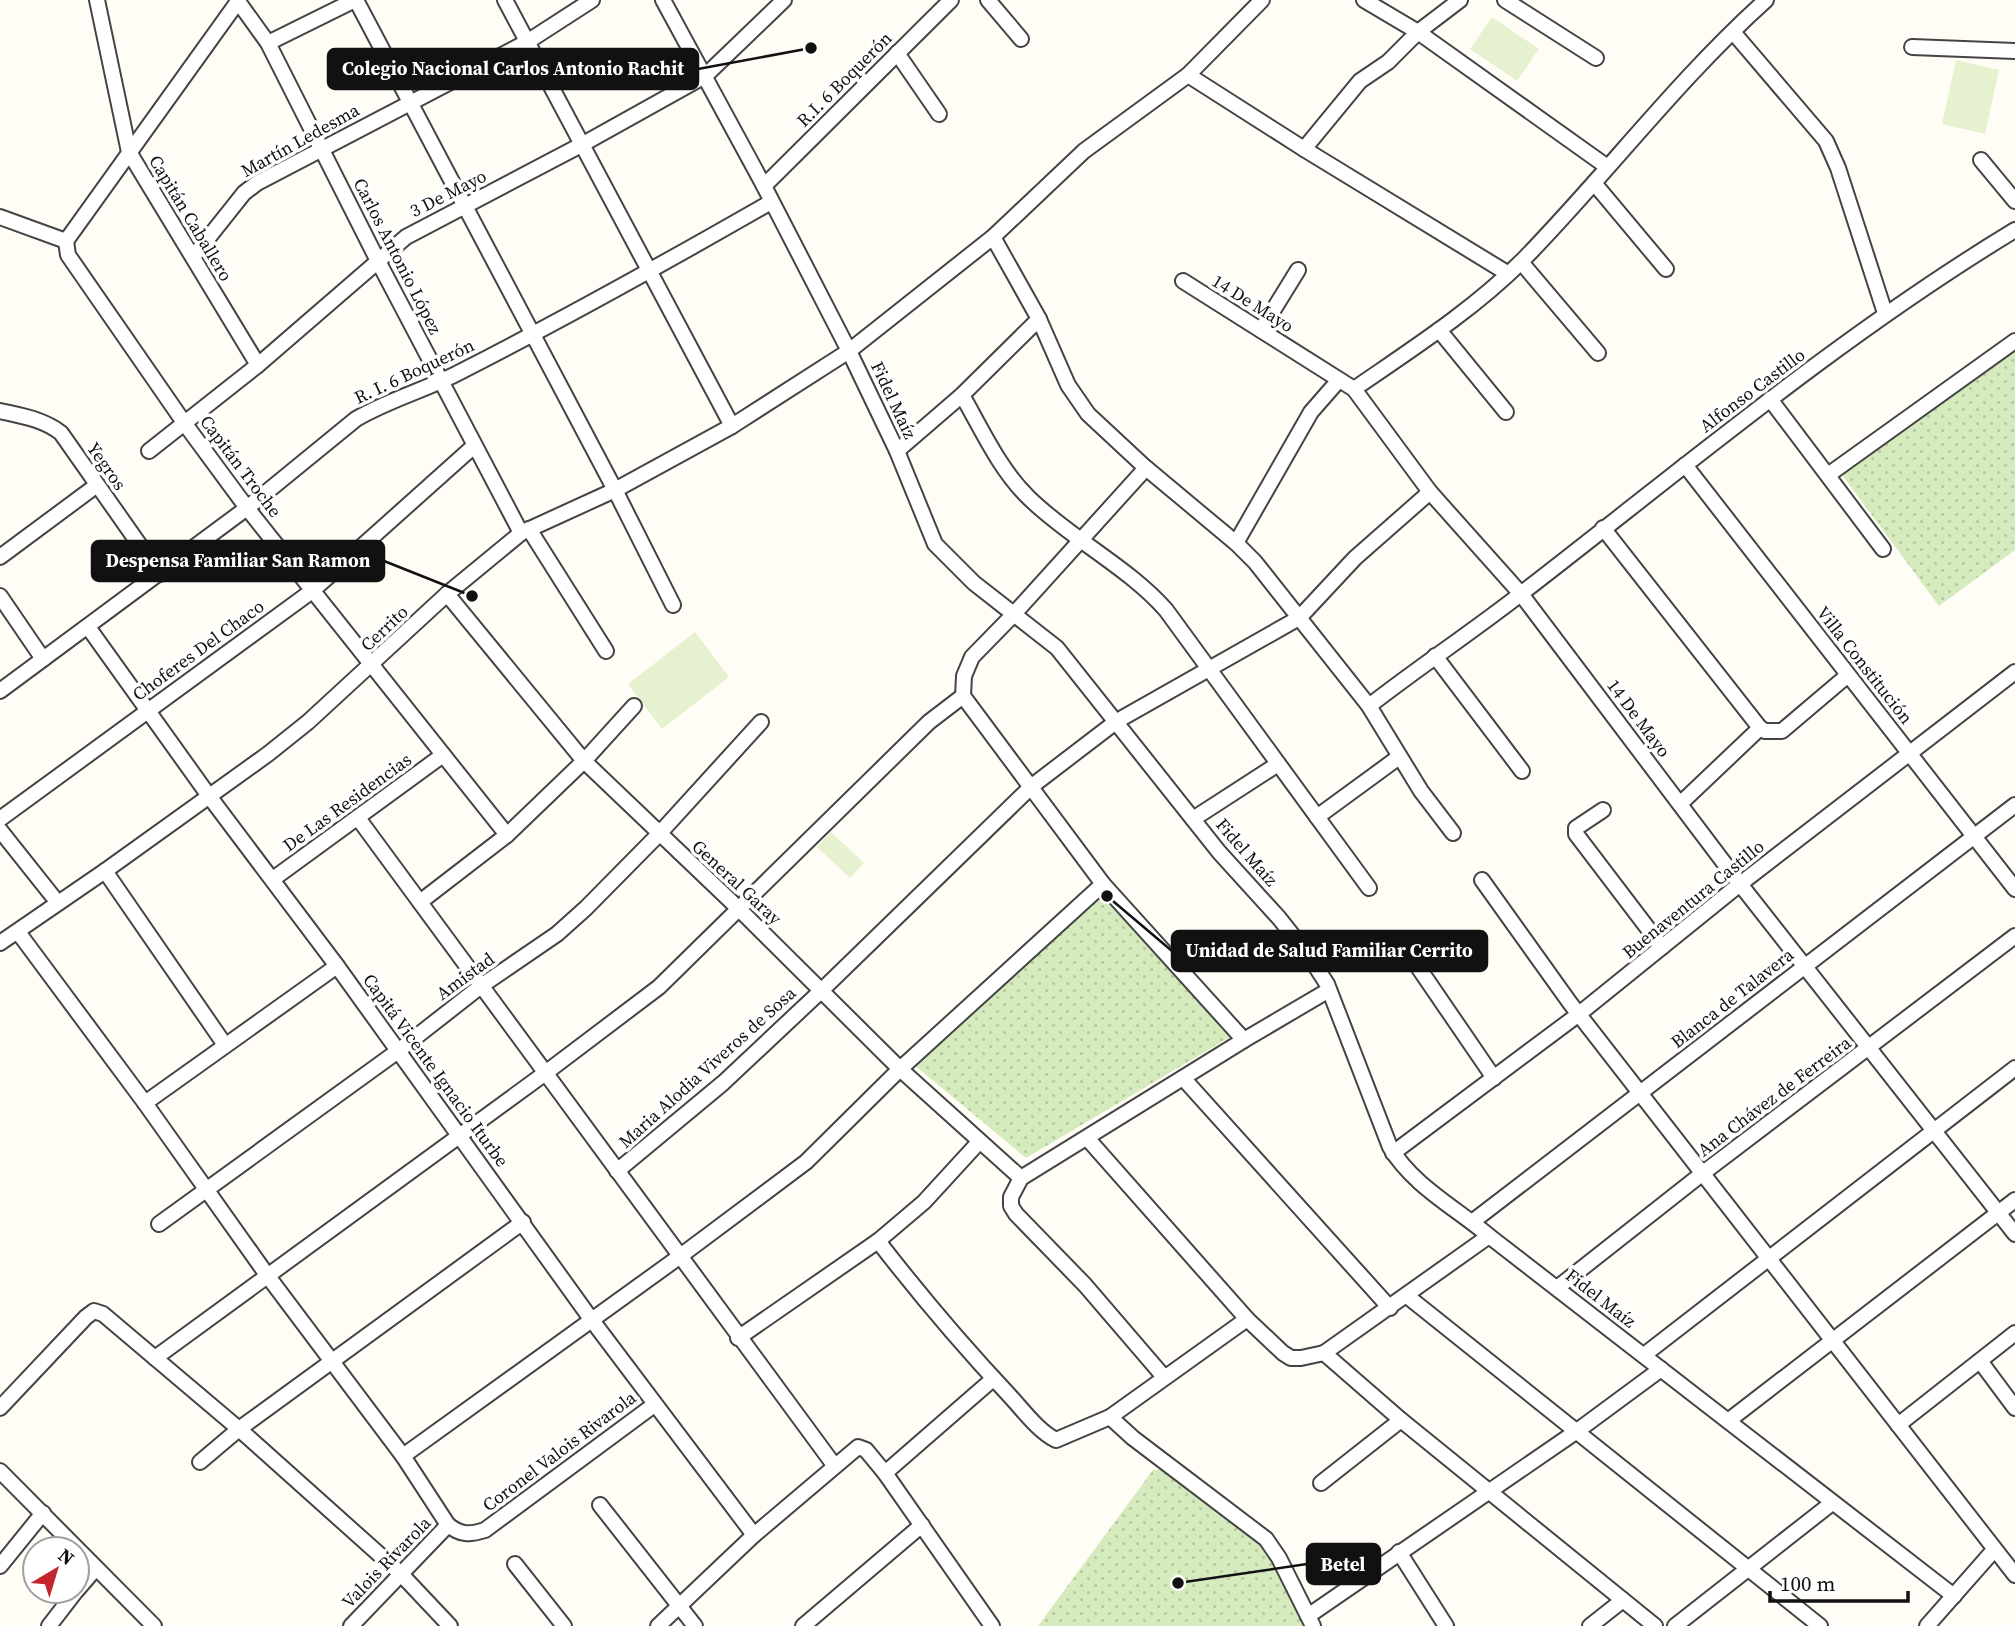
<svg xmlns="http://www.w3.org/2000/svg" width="2015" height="1626" viewBox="0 0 2015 1626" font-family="'Source Serif 4',serif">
<defs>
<pattern id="park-dots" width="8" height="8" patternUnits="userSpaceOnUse" patternTransform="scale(1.75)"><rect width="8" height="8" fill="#d5ebbd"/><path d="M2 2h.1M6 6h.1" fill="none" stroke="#b6c8a1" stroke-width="1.8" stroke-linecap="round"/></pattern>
</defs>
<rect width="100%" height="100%" fill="#fffdf5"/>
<g fill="url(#park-dots)">
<polygon points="2015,346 2015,550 1939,606 1840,472"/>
<polygon points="1103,889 1235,1034 1026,1158 913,1064"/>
<polygon points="1161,1469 1264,1540 1309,1626 1038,1626 1153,1470"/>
</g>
<g fill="#e6f2cf">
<polygon points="1492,17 1539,49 1517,81 1470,49"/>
<polygon points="1956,60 1999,70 1985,134 1942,124"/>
<polygon points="695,632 729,677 662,729 628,684"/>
<polygon points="831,832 864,863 850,878 817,847"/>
</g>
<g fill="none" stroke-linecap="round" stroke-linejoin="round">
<defs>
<g id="minor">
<polyline points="97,0 129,152 258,365"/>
<polyline points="237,0 268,43 378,261 521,533"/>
<polyline points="356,0 615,490 673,605"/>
<polyline points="505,0 732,426"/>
<path d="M663 0 764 186 849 351 897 451 935 544 974 583 1057 648 1219 852 1279 918 1309 956 1327 984 1390 1147C1412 1185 1456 1208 1489 1236L1954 1596"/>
<polyline points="988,0 1021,39"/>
<polyline points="1364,0 1418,32 1606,166"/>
<polyline points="1505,0 1596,58"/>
<polyline points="1733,32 1826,141 1838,168 1885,313"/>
<polyline points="268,43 355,0"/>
<polyline points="1912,47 2015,51"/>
<polyline points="897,53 939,114"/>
<polyline points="1188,75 1304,149 1507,273"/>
<polyline points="1304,149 1360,81 1388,62 1418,32 1460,0"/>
<polyline points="1981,160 2015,201"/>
<polyline points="1594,183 1666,269"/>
<polyline points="764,186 951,0"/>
<polyline points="0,217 66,241"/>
<polyline points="993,237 1039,319 1068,385 1088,414 1146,468 1236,543 1255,562 1369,706 1421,791 1453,833"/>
<polyline points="66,241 68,255 185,424 247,508 507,835"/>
<polyline points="66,241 239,0"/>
<polyline points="193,257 244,193 257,183 527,42 592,0"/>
<polyline points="1521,262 1598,353"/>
<polyline points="1183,281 1354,389 1430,492 1521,594 1740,884 2015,1234"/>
<polyline points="1261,330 1298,270"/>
<polyline points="1439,330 1506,412"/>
<path d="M1354 389C1412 349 1473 310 1523 260 1606 175 1677 80 1766 0"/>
<path d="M962 395C982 430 1000 470 1029 498 1071 539 1128 567 1166 610L1369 888"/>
<polyline points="1770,399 1883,549"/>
<path d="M0 411C22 416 43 419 61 433L160 574"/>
<polyline points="149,451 258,365 406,237 583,144 705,76 784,0"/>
<polyline points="897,451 962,395 1039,319"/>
<polyline points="1685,465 2015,889"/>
<polyline points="1828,475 2015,341"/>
<polyline points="1603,528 1760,728"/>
<polyline points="529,529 606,651"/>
<polyline points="1236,543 1311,412 1339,380"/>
<polyline points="0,557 97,485"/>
<polyline points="447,594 584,761 738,908 900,1069 1021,1178"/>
<polyline points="0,596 43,659"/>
<polyline points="88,627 209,796 337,966 591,1319 754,1535"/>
<polyline points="1435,656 1522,771"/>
<path d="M0 691 247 508 356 419C388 400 425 390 458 373 564 319 668 261 771 202"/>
<path d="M1369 706C1419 667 1472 632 1522 593 1684 468 1840 336 2015 230"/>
<polyline points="1680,804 1760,728 1765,731 1782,731 1848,675"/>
<polyline points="1603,810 1576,828 1576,834 1662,947"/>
<polyline points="1317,817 1399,757"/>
<polyline points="358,818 834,1465"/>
<polyline points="0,819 312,591 474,446"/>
<polyline points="1193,819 1278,764"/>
<polyline points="0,830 58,903"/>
<polyline points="105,871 225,1045"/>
<polyline points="273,879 443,755"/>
<polyline points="1482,880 1570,1003 2015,1575"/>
<polyline points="1103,884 1244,1040"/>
<polyline points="420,902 507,835 584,761 634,706"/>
<path d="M18 932 145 1103 267 1275 403 1456 448 1525C461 1535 469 1535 485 1530L654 1405"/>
<polyline points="0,943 105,871 268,754 308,722 447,594 521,533 615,490 732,426 849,351 993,237 1084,151 1188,75 1262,0"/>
<polyline points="1403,945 1494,1078"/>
<polyline points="1183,1078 1390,1308"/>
<polyline points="145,1103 337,966"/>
<polyline points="1087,1138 1247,1319 1283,1353 1291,1358 1301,1358 1324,1353"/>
<polyline points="1393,1153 1579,1014 1740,884 2015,672"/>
<polyline points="617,1171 723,1083 822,990 1032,786 1117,721 1299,618 1355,558 1430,492"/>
<polyline points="1472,1222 2015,805"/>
<polyline points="159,1224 398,1051 481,986 557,934 586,908 659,834 761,722"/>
<polyline points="1489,1236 1324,1353 1401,1420 1655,1626"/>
<path d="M878 1241C919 1294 963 1346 1009 1395 1023 1410 1038 1431 1056 1440L1110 1417 1247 1319"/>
<polyline points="1557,1288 1703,1173 2015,936"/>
<polyline points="1407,1296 1820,1626"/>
<polyline points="738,1338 878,1241 924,1202 979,1142"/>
<polyline points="1644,1355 2015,1068"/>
<polyline points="155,1358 544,1074 659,987 929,722 963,696"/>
<polyline points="1980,1361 2015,1408"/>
<polyline points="1164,1377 1085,1285 1016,1214 1011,1206 1011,1197 1021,1178 1244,1040 1329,990"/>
<polyline points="0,1408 86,1317 94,1311 103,1314 239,1429 400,1573 450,1626"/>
<polyline points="1110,1417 1133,1438 1266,1539 1279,1558 1308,1616"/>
<polyline points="1728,1421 2015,1200"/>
<polyline points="1898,1425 2015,1333"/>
<polyline points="403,1456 679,1257 806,1162 900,1069 1103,884 963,696 964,676 972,657 1013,615 1146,468"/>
<polyline points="200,1462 239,1429 523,1222"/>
<polyline points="0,1471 154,1626"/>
<polyline points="885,1473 993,1379"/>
<polyline points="1321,1483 1401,1420"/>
<polyline points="600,1505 695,1626"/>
<polyline points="1399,1552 1446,1626"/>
<polyline points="515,1564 564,1626"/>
<polyline points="0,1566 43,1513"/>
<polyline points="77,1590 96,1568"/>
<polyline points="49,1626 76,1591"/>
<polyline points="351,1626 448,1525"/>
<polyline points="658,1626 754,1535 858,1447 866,1450 885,1473 992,1626"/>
<polyline points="803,1626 922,1525"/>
<polyline points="1313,1626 1308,1616 1577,1431 1661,1369"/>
<polyline points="1590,1626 1623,1600"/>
<polyline points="1675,1626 1832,1503"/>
<polyline points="1927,1626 1994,1550"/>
</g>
</defs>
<use href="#minor" stroke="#444" stroke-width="18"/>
<use href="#minor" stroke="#fff" stroke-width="14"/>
</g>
<g text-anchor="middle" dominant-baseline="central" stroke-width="7" stroke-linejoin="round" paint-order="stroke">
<g font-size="18" fill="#111" stroke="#fff">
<text transform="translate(844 79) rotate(-45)">R.I. 6 Boquerón</text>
<text transform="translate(300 140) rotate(-29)">Martín Ledesma</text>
<text transform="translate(448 193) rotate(-27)">3 De Mayo</text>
<text transform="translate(191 218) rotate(59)">Capitán Caballero</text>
<text transform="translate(398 256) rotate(63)">Carlos Antonio López</text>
<text transform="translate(1253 303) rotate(32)">14 De Mayo</text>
<text transform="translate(414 371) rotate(-25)">R. I. 6 Boquerón</text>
<text transform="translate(1752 390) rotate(-37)">Alfonso Castillo</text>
<text transform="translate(894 400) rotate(65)">Fidel Maíz</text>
<text transform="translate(107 466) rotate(55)">Yegros</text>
<text transform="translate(241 466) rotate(53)">Capitán Troche</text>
<text transform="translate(384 628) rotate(-43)">Cerrito</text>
<text transform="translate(198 650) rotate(-36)">Choferes Del Chaco</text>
<text transform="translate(1865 665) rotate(52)">Villa Constitución</text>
<text transform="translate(1639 718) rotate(53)">14 De Mayo</text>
<text transform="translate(347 802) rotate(-36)">De Las Residencias</text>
<text transform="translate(1247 852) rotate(49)">Fidel Maíz</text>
<text transform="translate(737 882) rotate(43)">General Garay</text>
<text transform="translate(1693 899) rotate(-39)">Buenaventura Castillo</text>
<text transform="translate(465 976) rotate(-36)">Amistad</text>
<text transform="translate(1732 998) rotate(-38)">Blanca de Talavera</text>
<text transform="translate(707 1067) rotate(-42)">Maria Alodia Viveros de Sosa</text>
<text transform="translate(436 1070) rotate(54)">Capitá Vicente Ignacio Iturbe</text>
<text transform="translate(1774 1096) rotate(-37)">Ana Chávez de Ferreira</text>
<text transform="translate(1601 1298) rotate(38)">Fidel Maíz</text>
<text transform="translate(559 1451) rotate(-37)">Coronel Valois Rivarola</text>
<text transform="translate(386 1562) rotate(-46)">Valois Rivarola</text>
</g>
</g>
<path fill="none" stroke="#111" stroke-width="2.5" d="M811 48L698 69M472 596L384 561M1107 896L1172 951M1178 1583L1307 1564"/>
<g fill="#111" stroke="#fff" stroke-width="2.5">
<circle cx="811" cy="48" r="7"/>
<circle cx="472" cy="596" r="7"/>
<circle cx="1107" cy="896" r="7"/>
<circle cx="1178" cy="1583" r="7"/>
</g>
<g fill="#111" stroke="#111" stroke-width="2.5">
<rect x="328" y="49" width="370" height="40" rx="7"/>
<rect x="92" y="541" width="292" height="40" rx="7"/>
<rect x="1172" y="931" width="315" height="40" rx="7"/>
<rect x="1307" y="1544" width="73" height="40" rx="7"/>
</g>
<g font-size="19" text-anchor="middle" font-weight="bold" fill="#fff">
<text x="513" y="75">Colegio Nacional Carlos Antonio Rachit</text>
<text x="238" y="567">Despensa Familiar San Ramon</text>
<text x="1329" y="957">Unidad de Salud Familiar Cerrito</text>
<text x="1343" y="1571">Betel</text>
</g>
<g transform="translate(56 1570) rotate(38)"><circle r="33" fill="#ffffff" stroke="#a0a0a0" stroke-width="2"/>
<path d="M0-5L12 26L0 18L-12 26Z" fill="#c4262e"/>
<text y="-10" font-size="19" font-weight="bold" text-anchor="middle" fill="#111111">N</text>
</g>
<path d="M1770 1591v10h138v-10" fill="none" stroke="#111111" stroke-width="3.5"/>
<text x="1780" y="1591" font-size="21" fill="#111111" stroke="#ffffff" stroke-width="5" paint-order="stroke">100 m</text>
</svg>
